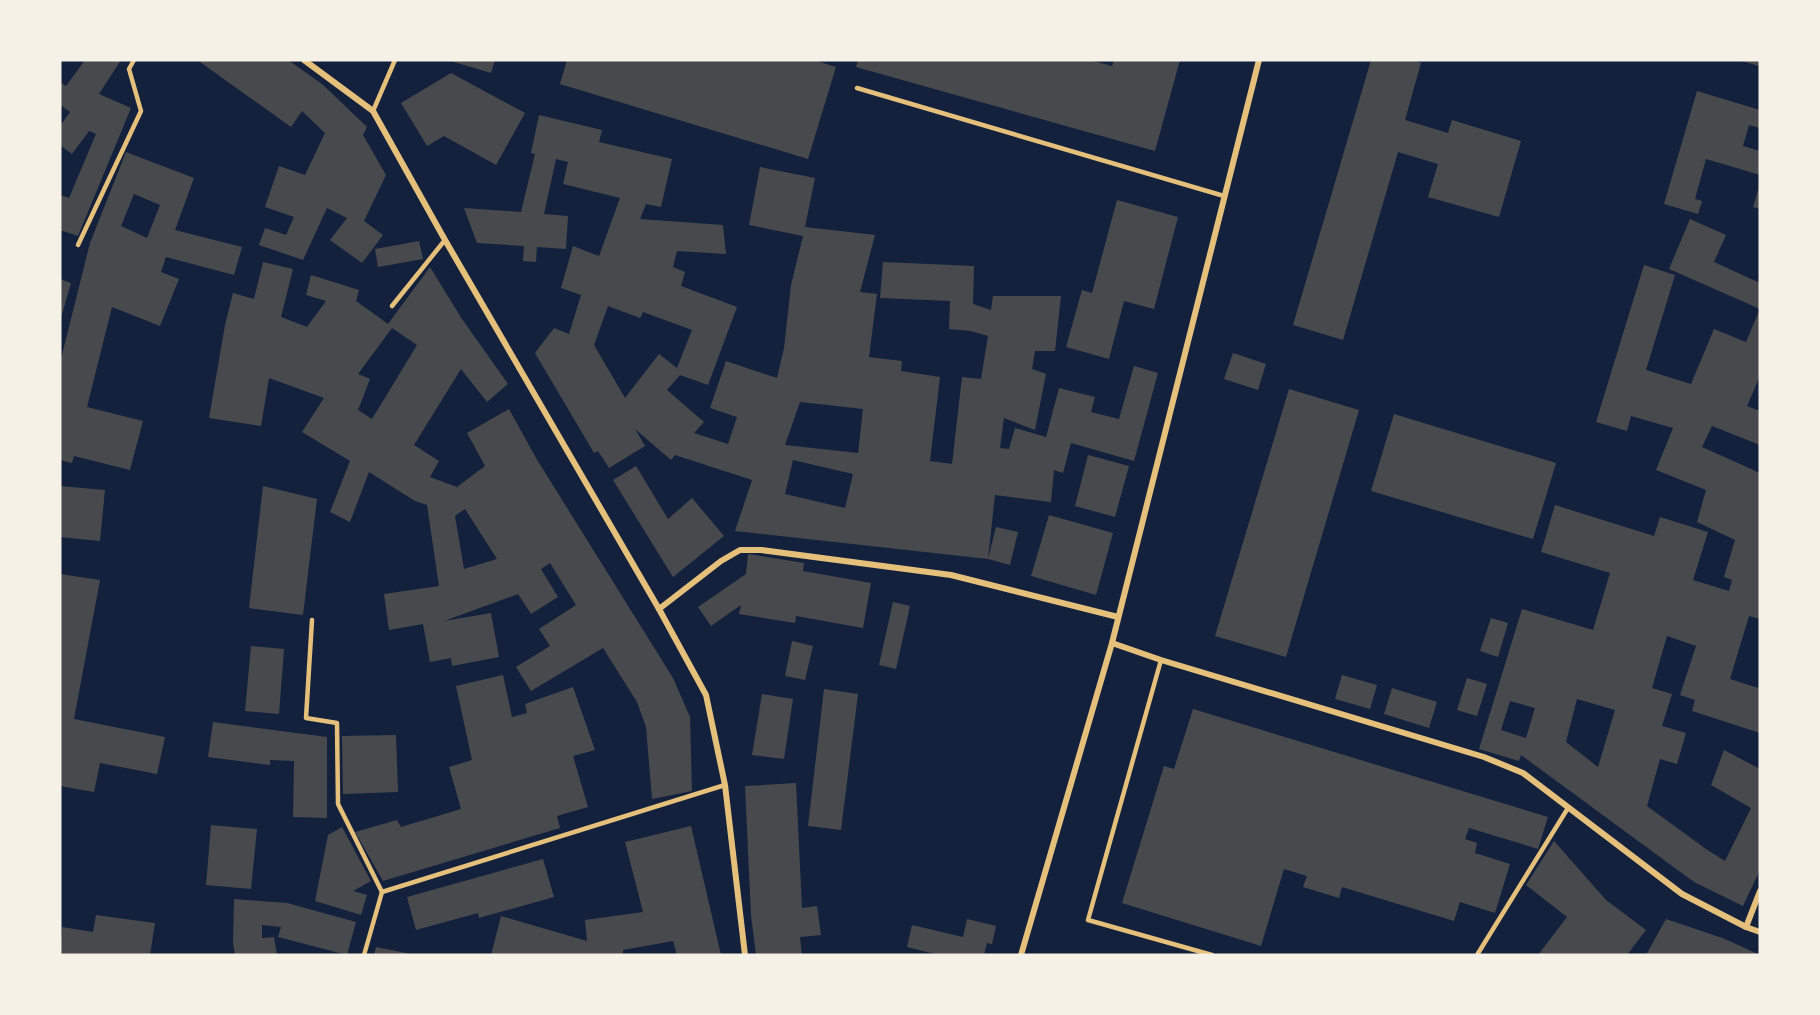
<svg xmlns="http://www.w3.org/2000/svg" width="1820" height="1015" viewBox="0 0 1820 1015" font-family="Manrope,sans-serif">
<rect width="100%" height="100%" fill="#14213d"/>
<g fill="#48494c" fill-rule="evenodd">
<polygon points="85,60 121,60 99,94 131,108 78,236 60,230 60,195 69,198 96,134 89,131 72,154 60,145 60,126 70,112 62,106 60,109 60,82 66,86"/>
<polygon points="201,60 288,60 322,84 367,127 363,135 386,175 364,221 383,235 362,263 330,240 347,218 327,208 303,260 259,245 265,228 286,235 294,217 265,207 279,166 305,175 325,133 302,111 291,127 200,62"/>
<polygon points="447,60 495,60 491,73"/>
<polygon points="567,60 814,60 836,67 808,159 560,84"/>
<polygon points="858,60 1090,60 1112,66 1114,60 1180,60 1155,151 856,67"/>
<polygon points="1371,60 1413,60 1421,63 1405,120 1448,133 1452,120 1521,141 1499,217 1428,197 1438,164 1398,152 1343,340 1293,325"/>
<polygon points="1739,60 1760,60 1760,62 1759,66"/>
<polygon points="451,73 525,113 496,165 444,136 427,146 401,103"/>
<polygon points="1697,91 1760,110 1760,128 1749,125 1743,146 1760,151 1760,175 1706,159 1695,199 1702,201 1698,214 1664,204"/>
<path d="M539 115 602 130 599 142 672 159 661 207 646 204 640 219 723 225 726 254 677 251 673 267 685 272 681 286 737 307 708 385 680 375 667 390 704 422 694 433 728 444 737 417 710 408 726 361 777 378 784 348 791 285 803 236 749 225 760 167 815 178 805 227 875 235 860 292 877 294 869 357 902 361 901 371 940 377 930 461 952 464 962 377 981 379 988 336 971 331 949 329 950 301 880 298 883 262 974 266 973 304 991 310 993 296H1061L1055 351H1035L1032 369 1046 374 1035 430 1004 418 1000 448 1009 449 1015 428 1046 437 1059 388 1095 397 1091 412 1119 419 1134 366 1158 373 1134 461 1071 443 1063 473 1054 470 1051 502 995 495 988 559 996 527 1018 532 1010 565 988 559 735 531 752 480 675 455 671 460 635 429 645 446 609 468 598 451 594 453 535 353 554 328 569 334 581 295 561 288 573 246 599 256 620 198 563 184 568 162 556 159 544 214 568 216 566 249 537 247 536 262 523 261 524 246 477 243 464 208 521 212 535 154 531 153ZM608 306 640 318 643 312 692 330 677 368 659 354 625 398 594 345ZM800 402 863 409 858 453 785 445ZM793 460 853 474 845 508 785 494Z"/>
<path d="M126 152 194 178 175 230 242 247 234 275 166 257 161 272 179 279 160 326 112 307 87 407 143 421 130 470 74 456 72 463 60 460V363L90 243ZM134 194 160 205 147 238 121 226Z"/>
<polygon points="1759,187 1760,187 1760,209 1753,207"/>
<polygon points="1117,200 1178,217 1154,309 1124,301 1109,359 1066,347 1082,290 1092,293"/>
<path d="M1690 219 1726 235 1714 262 1760 283V376L1747 406 1760 411V445L1712 426 1702 447 1760 473V619L1749 616 1730 679 1758 688 1760 682V733L1692 711 1695 700 1680 695 1696 646 1667 636 1652 688 1672 694 1662 726 1686 733 1677 764 1660 759 1647 806 1706 849 1725 861 1751 808 1711 785 1724 750 1760 769V870L1743 906 1694 882 1521 755 1519 761 1479 749 1522 609 1593 630 1610 573 1541 552 1555 505 1654 536 1660 517 1708 532 1693 580 1729 591 1732 580 1724 577 1735 540 1697 522 1706 490 1656 470 1673 428 1631 416 1627 431 1596 422 1644 265 1675 275 1646 370 1691 384 1714 329 1746 342 1760 309 1669 269ZM1577 699 1615 710 1598 767 1566 742ZM1510 701 1535 708 1526 738 1501 730Z"/>
<polygon points="419,241 423,259 378,267 375,249"/>
<path d="M263 262 293 269 281 317 307 327 326 301 306 295 311 275 359 290 356 301 388 324 430 267 462 319 508 384 487 402 461 369 414 445 439 461 430 477 457 487 485 466 467 433 509 409 536 458 673 678 690 717 692 791 652 799 646 727 637 702 603 648 531 691 516 667 550 646 539 629 576 605 550 563 541 569 558 597 531 614 518 594 444 621 491 613 499 657 452 666 451 658 430 662 423 624 389 630 384 594 439 586 427 505 415 501 369 472 350 522 330 512 350 461 302 432 324 398 269 378 261 426 209 418 225 325 233 293 254 299ZM392 328 417 345 372 419 358 410 370 379 358 374ZM465 509 497 559 464 569 455 516Z"/>
<polygon points="60,279 71,283 61,318 60,318"/>
<polygon points="1233,353 1266,364 1258,390 1224,379"/>
<polygon points="1289,389 1359,410 1286,657 1215,636"/>
<polygon points="1394,414 1556,463 1533,539 1371,491"/>
<polygon points="1088,455 1129,466 1115,517 1075,506"/>
<polygon points="636,466 668,519 692,498 724,536 673,577 613,480"/>
<polygon points="60,486 105,490 100,541 60,537"/>
<polygon points="263,486 317,499 303,615 249,608"/>
<polygon points="1049,515 1113,533 1096,595 1031,576"/>
<polygon points="748,554 804,563 803,571 871,583 863,628 796,616 795,623 739,614 741,605 711,626 698,607 746,574"/>
<polygon points="60,574 100,580 74,719 165,737 157,774 100,763 94,792 60,786"/>
<polygon points="893,602 910,606 896,669 879,665"/>
<polygon points="1491,618 1508,623 1498,657 1480,651"/>
<polygon points="792,641 813,646 805,680 785,676"/>
<polygon points="251,646 284,649 279,714 245,711"/>
<polygon points="503,675 512,717 527,713 525,704 573,687 595,750 573,756 588,807 557,816 560,828 383,881 355,832 397,820 401,827 461,809 449,767 472,760 456,686"/>
<polygon points="1342,675 1377,685 1370,709 1335,699"/>
<polygon points="1467,678 1487,684 1477,716 1457,710"/>
<polygon points="1392,688 1437,702 1429,728 1384,714"/>
<polygon points="824,689 858,694 841,830 808,826"/>
<polygon points="762,694 793,699 784,759 752,755"/>
<polygon points="1193,709 1548,817 1538,849 1469,828 1465,839 1477,843 1475,853 1510,864 1495,913 1460,902 1454,921 1342,887 1339,898 1303,887 1307,876 1284,869 1261,946 1122,903 1164,766 1174,769"/>
<polygon points="213,722 327,737 327,818 293,817 294,761 270,760 270,765 208,757"/>
<polygon points="396,735 398,792 343,794 342,736"/>
<polygon points="796,783 802,908 817,906 821,935 800,937 802,955 756,955 751,915 745,786"/>
<polygon points="211,825 257,829 251,889 206,885"/>
<polygon points="691,826 721,955 677,955 673,941 623,950 623,955 491,955 501,916 587,941 585,920 643,912 625,842"/>
<polygon points="342,827 371,881 353,891 367,895 361,915 315,901 328,835"/>
<polygon points="1554,841 1606,900 1646,930 1627,955 1538,955 1567,917 1526,885"/>
<polygon points="543,859 554,897 479,918 478,913 416,930 407,897"/>
<polygon points="234,899 287,903 356,922 347,955 278,937 281,927 262,925 262,938 274,937 277,955 235,955 233,943"/>
<polygon points="96,915 155,923 150,955 60,955 62,927 93,932"/>
<polygon points="967,919 996,926 992,944 987,943 984,955 939,955 907,947 912,925 963,937"/>
<polygon points="1666,919 1725,939 1760,955 1646,955"/>
<polygon points="376,947 411,954 410,955 374,955"/>
</g>
<g fill="none" stroke-linecap="round" stroke-linejoin="round">
<g stroke="#e5c07b" stroke-width="4.5">
<polyline points="857,88 1224,196"/>
<polyline points="373,111 395,60"/>
<polyline points="78,245 141,111 129,69 134,60"/>
<polyline points="392,306 445,240"/>
<polyline points="312,620 306,718 337,723 338,804 382,892"/>
<polyline points="1161,660 1088,920 1212,955"/>
<polyline points="364,955 382,892 725,785"/>
<polyline points="1477,955 1568,808"/>
</g>
<g stroke="#e5c07b" stroke-width="6">
<polyline points="304,60 373,111 445,240 659,609 706,695 725,785 745,955"/>
<polyline points="659,609 721,561 740,550 761,550 951,575 1118,617"/>
<polyline points="1112,643 1161,660 1484,757 1523,773 1682,894 1746,927 1760,932"/>
<polyline points="1746,927 1760,891"/>
<polyline points="1021,955 1112,643 1259,60"/>
</g>
</g>
<rect width="1820" height="1015" fill="none" stroke="#f6f1e7" stroke-width="123"/>
</svg>
